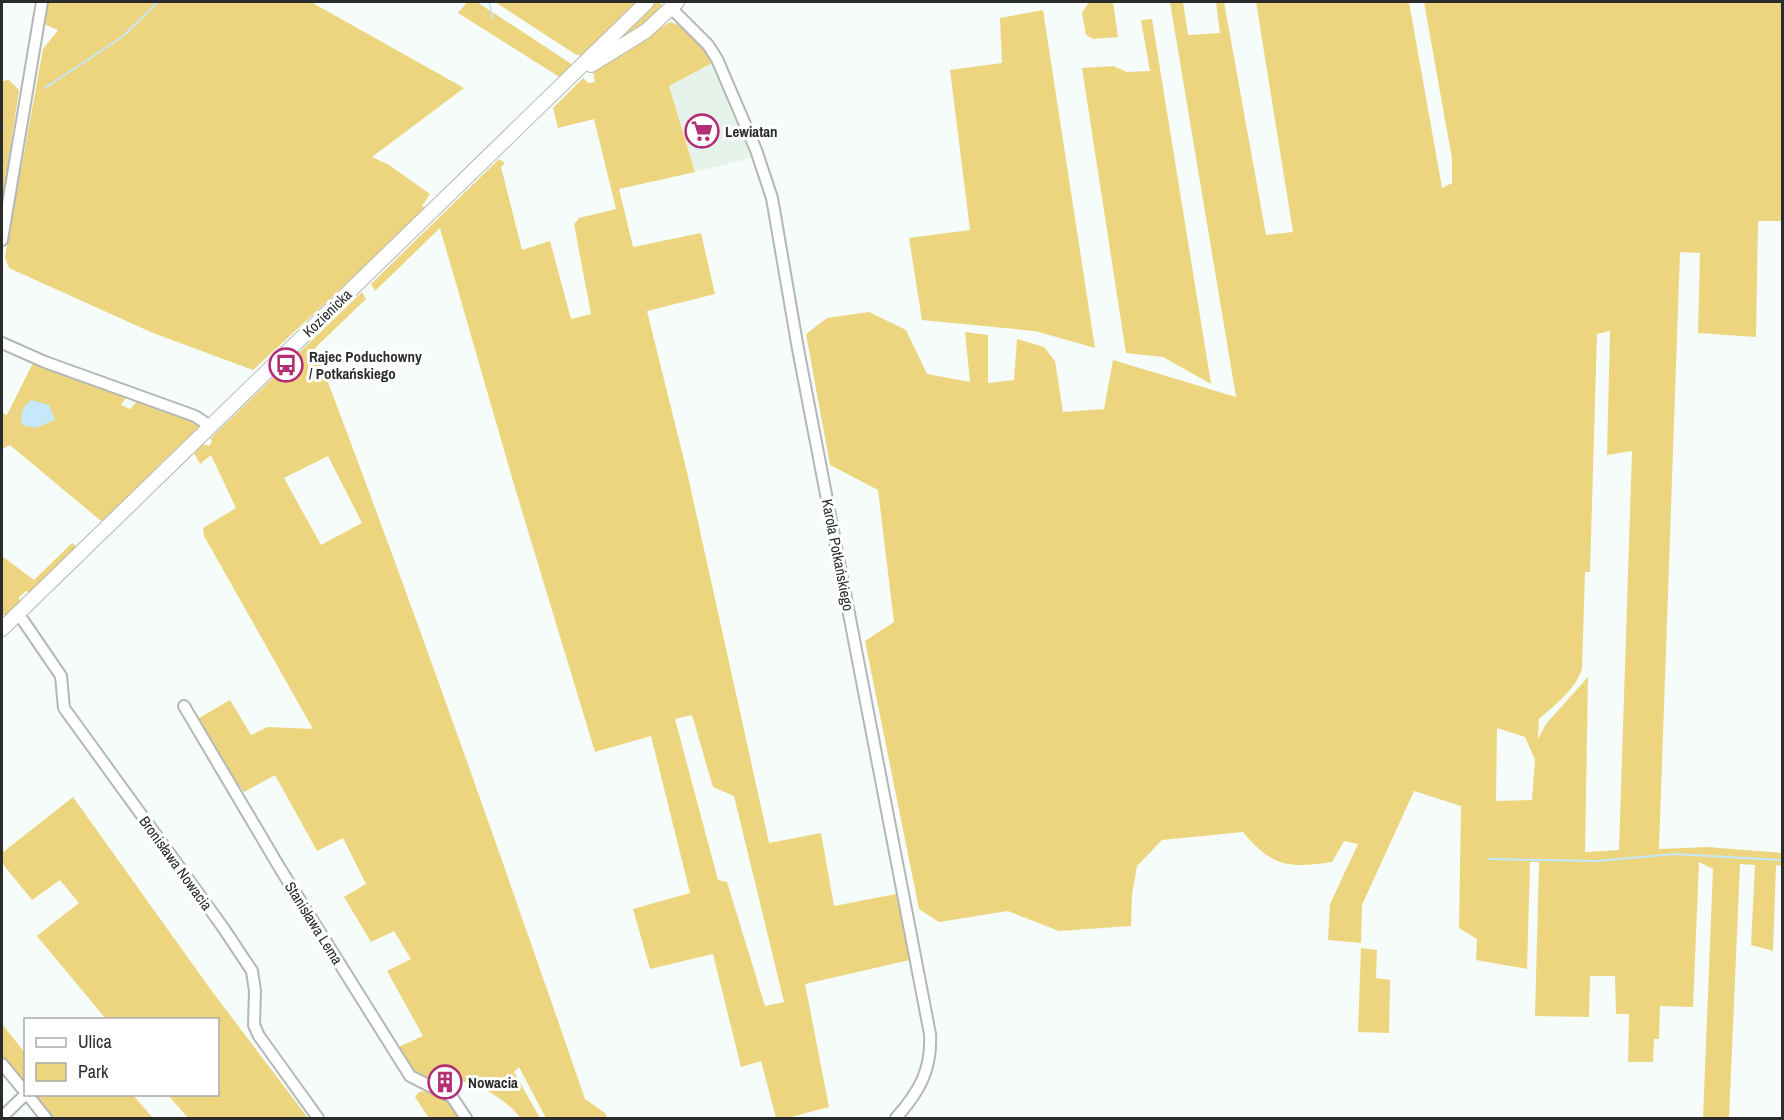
<svg xmlns="http://www.w3.org/2000/svg" width="1784" height="1120" viewBox="0 0 1784 1120" font-family="'Archivo Narrow',sans-serif">
<rect width="100%" height="100%" fill="#f6fcf9"/>
<polygon fill="#e5f3eb" points="712,63 751,158 695,172 669,86"/>
<g fill="#ecd57e" fill-rule="evenodd">
<polygon points="48,2 311,2 464,88 372,157 389,165 430,194 422,206 427,209 253,370 153,333 9,268 5,257 43,49 58,30 44,24"/>
<polygon points="467,2 477,2 573,65 561,78 458,13"/>
<polygon points="495,2 642,2 585,57 575,54"/>
<polygon points="653,2 659,2 664,8 619,44 616,42 634,21 639,21 653,7"/>
<polygon points="1089,2 1113,2 1118,37 1093,39 1086,35 1082,13"/>
<path d="M1170 2H1183L1188 35 1220 33 1216 2H1224L1266 235 1293 232 1256 2H1409L1442 188 1452 183V159L1424 2H1782V221H1758L1756 337 1698 333 1700 253 1680 252 1659 849 1708 847 1782 853V866L1776 865 1773 951 1751 945 1755 865 1740 864 1729 1118H1703L1713 869 1699 862 1693 1007 1660 1006 1659 1039H1654L1653 1062H1628L1629 1014H1616L1615 976H1590L1589 1017 1535 1016 1539 862H1530L1527 969 1476 960 1477 939 1459 928 1461 806 1414 791 1362 905 1361 943 1328 940 1330 904 1358 844 1344 841 1332 862C1289 868 1273 868 1243 832L1162 840 1137 866 1132 895 1131 926 1059 931 1008 911 939 922 919 909 865 641 894 622 878 490 830 465 806 334 827 318 869 312 906 330 927 374 970 382 965 332 988 335V383L1014 380 1017 339 1044 347 1055 361 1063 412 1104 409 1113 360 1236 397ZM1610 331 1607 455 1632 451 1619 850 1585 852 1588 677 1546 724 1538 739 1539 719C1555 705 1575 690 1582 669L1585 572H1590L1597 334ZM1497 728 1525 737 1535 760 1532 800 1496 801Z"/>
<polygon points="1043,10 1095,348 1035,331 922,320 909,238 970,230 950,70 1002,63 1000,18"/>
<polygon points="1152,19 1211,384 1163,357 1126,353 1082,68 1113,66 1127,72 1150,71 1141,20"/>
<path d="M670 22C688 26 705 47 712 63L669 86 695 172 619 189 633 247 701 233 715 294 647 311 687 472 769 843 821 833 834 906 896 894 910 960 805 984 829 1107 787 1118H776L761 1061 741 1067 713 954 650 969 633 909 690 893 651 736 595 752 515 488 440 228 375 291 371 284 499 159 505 163 501 167 522 250 550 241 571 319 591 314 574 224 579 218 616 209 594 119 558 128 553 108 583 78 588 83 595 82 593 70ZM692 715 713 787 734 796 784 1002 765 1006 727 882 718 880 675 719Z"/>
<polygon points="9,80 19,90 2,204 2,81"/>
<path d="M362 292 366 299 315 348C410 597 498 847 585 1099L605 1113 607 1118H546L519 1067 514 1072 540 1118H520C508 1100 479 1084 457 1080 445 1077 436 1082 425 1077 412 1072 404 1058 394 1049L423 1036 387 971 411 959 394 931 371 942 344 897 366 884 343 838 317 851 275 775 244 792 194 721 230 700 251 735 268 727 313 729 204 536 203 528 236 508 211 455 200 464 194 453 203 444 209 446 212 442 210 439 216 433ZM328 456 362 523 321 545 284 478Z"/>
<polygon points="34,361 127,396 121,405 130,409 138,400 199,423 201,429 164,460 117,509 101,521 10,445 2,449 2,413 7,415"/>
<polygon points="72,543 78,548 31,594 26,591 19,597 21,603 7,617 2,614 2,556 34,580"/>
<polygon points="73,797 211,990 308,1118 188,1118 168,1095 218,1094 218,1020 106,1019 37,936 79,903 60,880 32,900 2,863 2,853"/>
<polygon points="1361,948 1377,950 1376,978 1390,980 1389,1033 1358,1032"/>
<polygon points="2,1024 25,1053 25,1087 2,1059"/>
<polygon points="426,1091 451,1101 461,1118 429,1118 415,1097 419,1092"/>
<polygon points="32,1095 133,1095 153,1118 52,1118"/>
</g>
<path fill="#c5e8fb" d="M32 400 49 405 55 420 35 428 22 425C20 414 22 405 32 400Z"/>
<g fill="none" stroke-linecap="round" stroke-linejoin="round">
<g stroke="#c5e8fb" stroke-width="2">
<polyline points="489,2 493,18"/>
<polyline points="45,88 122,37 158,2"/>
<polyline points="2,129 3,127"/>
<polyline points="1488,859 1597,861 1675,854 1782,860"/>
</g>
<defs>
<g id="minor">
<path d="M671 8 708 45 717 59 756 150 772 198 798 349 930 1034C932 1070 919 1092 896 1118"/>
<polyline points="2,240 42,2"/>
<polyline points="2,343 45,362 195,416 210,426"/>
<polyline points="18,613 61,676 64,708 222,926 252,971 255,991 254,1025 259,1036 318,1118"/>
<polyline points="184,706 281,870 410,1076 452,1097 466,1118"/>
<polyline points="2,1064 26,1093"/>
<polyline points="27,1094 46,1118"/>
<polyline points="2,1117 26,1094"/>
</g>
<g id="major">
<polyline points="591,65 646,31 677,2"/>
<polyline points="2,629 647,2"/>
</g>
</defs>
<use href="#minor" stroke="#b2b8b5" stroke-width="14"/>
<use href="#major" stroke="#b2b8b5" stroke-width="16"/>
<use href="#minor" stroke="#fff" stroke-width="10"/>
<use href="#major" stroke="#fff" stroke-width="14"/>
</g>
<defs>
<symbol id="supermarket-ring" viewBox="-11 -11 22 22"><circle r="9.5" fill="#fff" stroke="#b32f75" stroke-width="1.5"/><path d="M-6-5.5h2.5l.6 2H6L4.5 2H-2.5L-4.4-4H-6ZM-1.5 3.2a1.3 1.3 0 1 0 .1 0ZM3 3.2a1.3 1.3 0 1 0 .1 0Z" fill="#b32f75"/></symbol>
<symbol id="bus-ring" viewBox="-11 -11 22 22"><circle r="9.5" fill="#fff" stroke="#b32f75" stroke-width="1.5"/><path d="M-5-6H5V4H4V6H2V4H-2V6H-4V4H-5ZM-3.5-4V0h7V-4ZM-3.5 1.2v1.5H-2V1.2ZM2 1.2v1.5H3.5V1.2Z" fill="#b32f75"/></symbol>
<symbol id="building-ring" viewBox="-11 -11 22 22"><circle r="9.5" fill="#fff" stroke="#b32f75" stroke-width="1.5"/><path d="M-4-6H4V6H1V3H-1V6H-4ZM-2.5-4.3h1.7v1.8h-1.7ZM.8-4.3h1.7v1.8H.8ZM-2.5-1h1.7V.8h-1.7ZM.8-1h1.7V.8H.8Z" fill="#b32f75"/></symbol>
</defs>
<g fill-rule="evenodd">
<use href="#supermarket-ring" x="683" y="112" width="38" height="38"/>
<use href="#bus-ring" x="267" y="346" width="38" height="38"/>
<use href="#building-ring" x="426" y="1063" width="38" height="38"/>
</g>
<g text-anchor="middle" dominant-baseline="central" stroke-width="6" stroke-linejoin="round" paint-order="stroke">
<g font-size="15" font-weight="bold" fill="#2a2c2b" stroke="#fff" text-anchor="start">
<text x="725" y="131">Lewiatan</text>
<text x="309" y="356">Rajec Poduchowny<tspan x="309" dy="17">/ Potkańskiego</tspan></text>
<text x="468" y="1082">Nowacia</text>
</g>
<g font-size="15" fill="#2a2c2b" stroke="#fff">
<text transform="translate(327 313) rotate(-44)">Kozienicka</text>
<text transform="translate(838 555) rotate(79)">Karola Potkańskiego</text>
<text transform="translate(176 863) rotate(54)">Bronisława Nowacia</text>
<text transform="translate(314 923) rotate(58)">Stanisława Lema</text>
</g>
</g>
<rect width="1784" height="1120" fill="none" stroke="#2a2c2b" stroke-width="6"/>
<rect x="24" y="1018" width="195" height="78" fill="#ffffff" stroke="#aaabaa" stroke-width="1.5"/>
<rect x="36" y="1038" width="30" height="9" fill="#ffffff" stroke="#aaabaa" stroke-width="1.5"/>
<text x="78" y="1048" font-size="18" fill="#2a2c2b">Ulica</text>
<rect x="36" y="1063" width="30" height="18" fill="#ecd57e" stroke="#aaabaa" stroke-width="1.5"/>
<text x="78" y="1078" font-size="18" fill="#2a2c2b">Park</text>
</svg>
